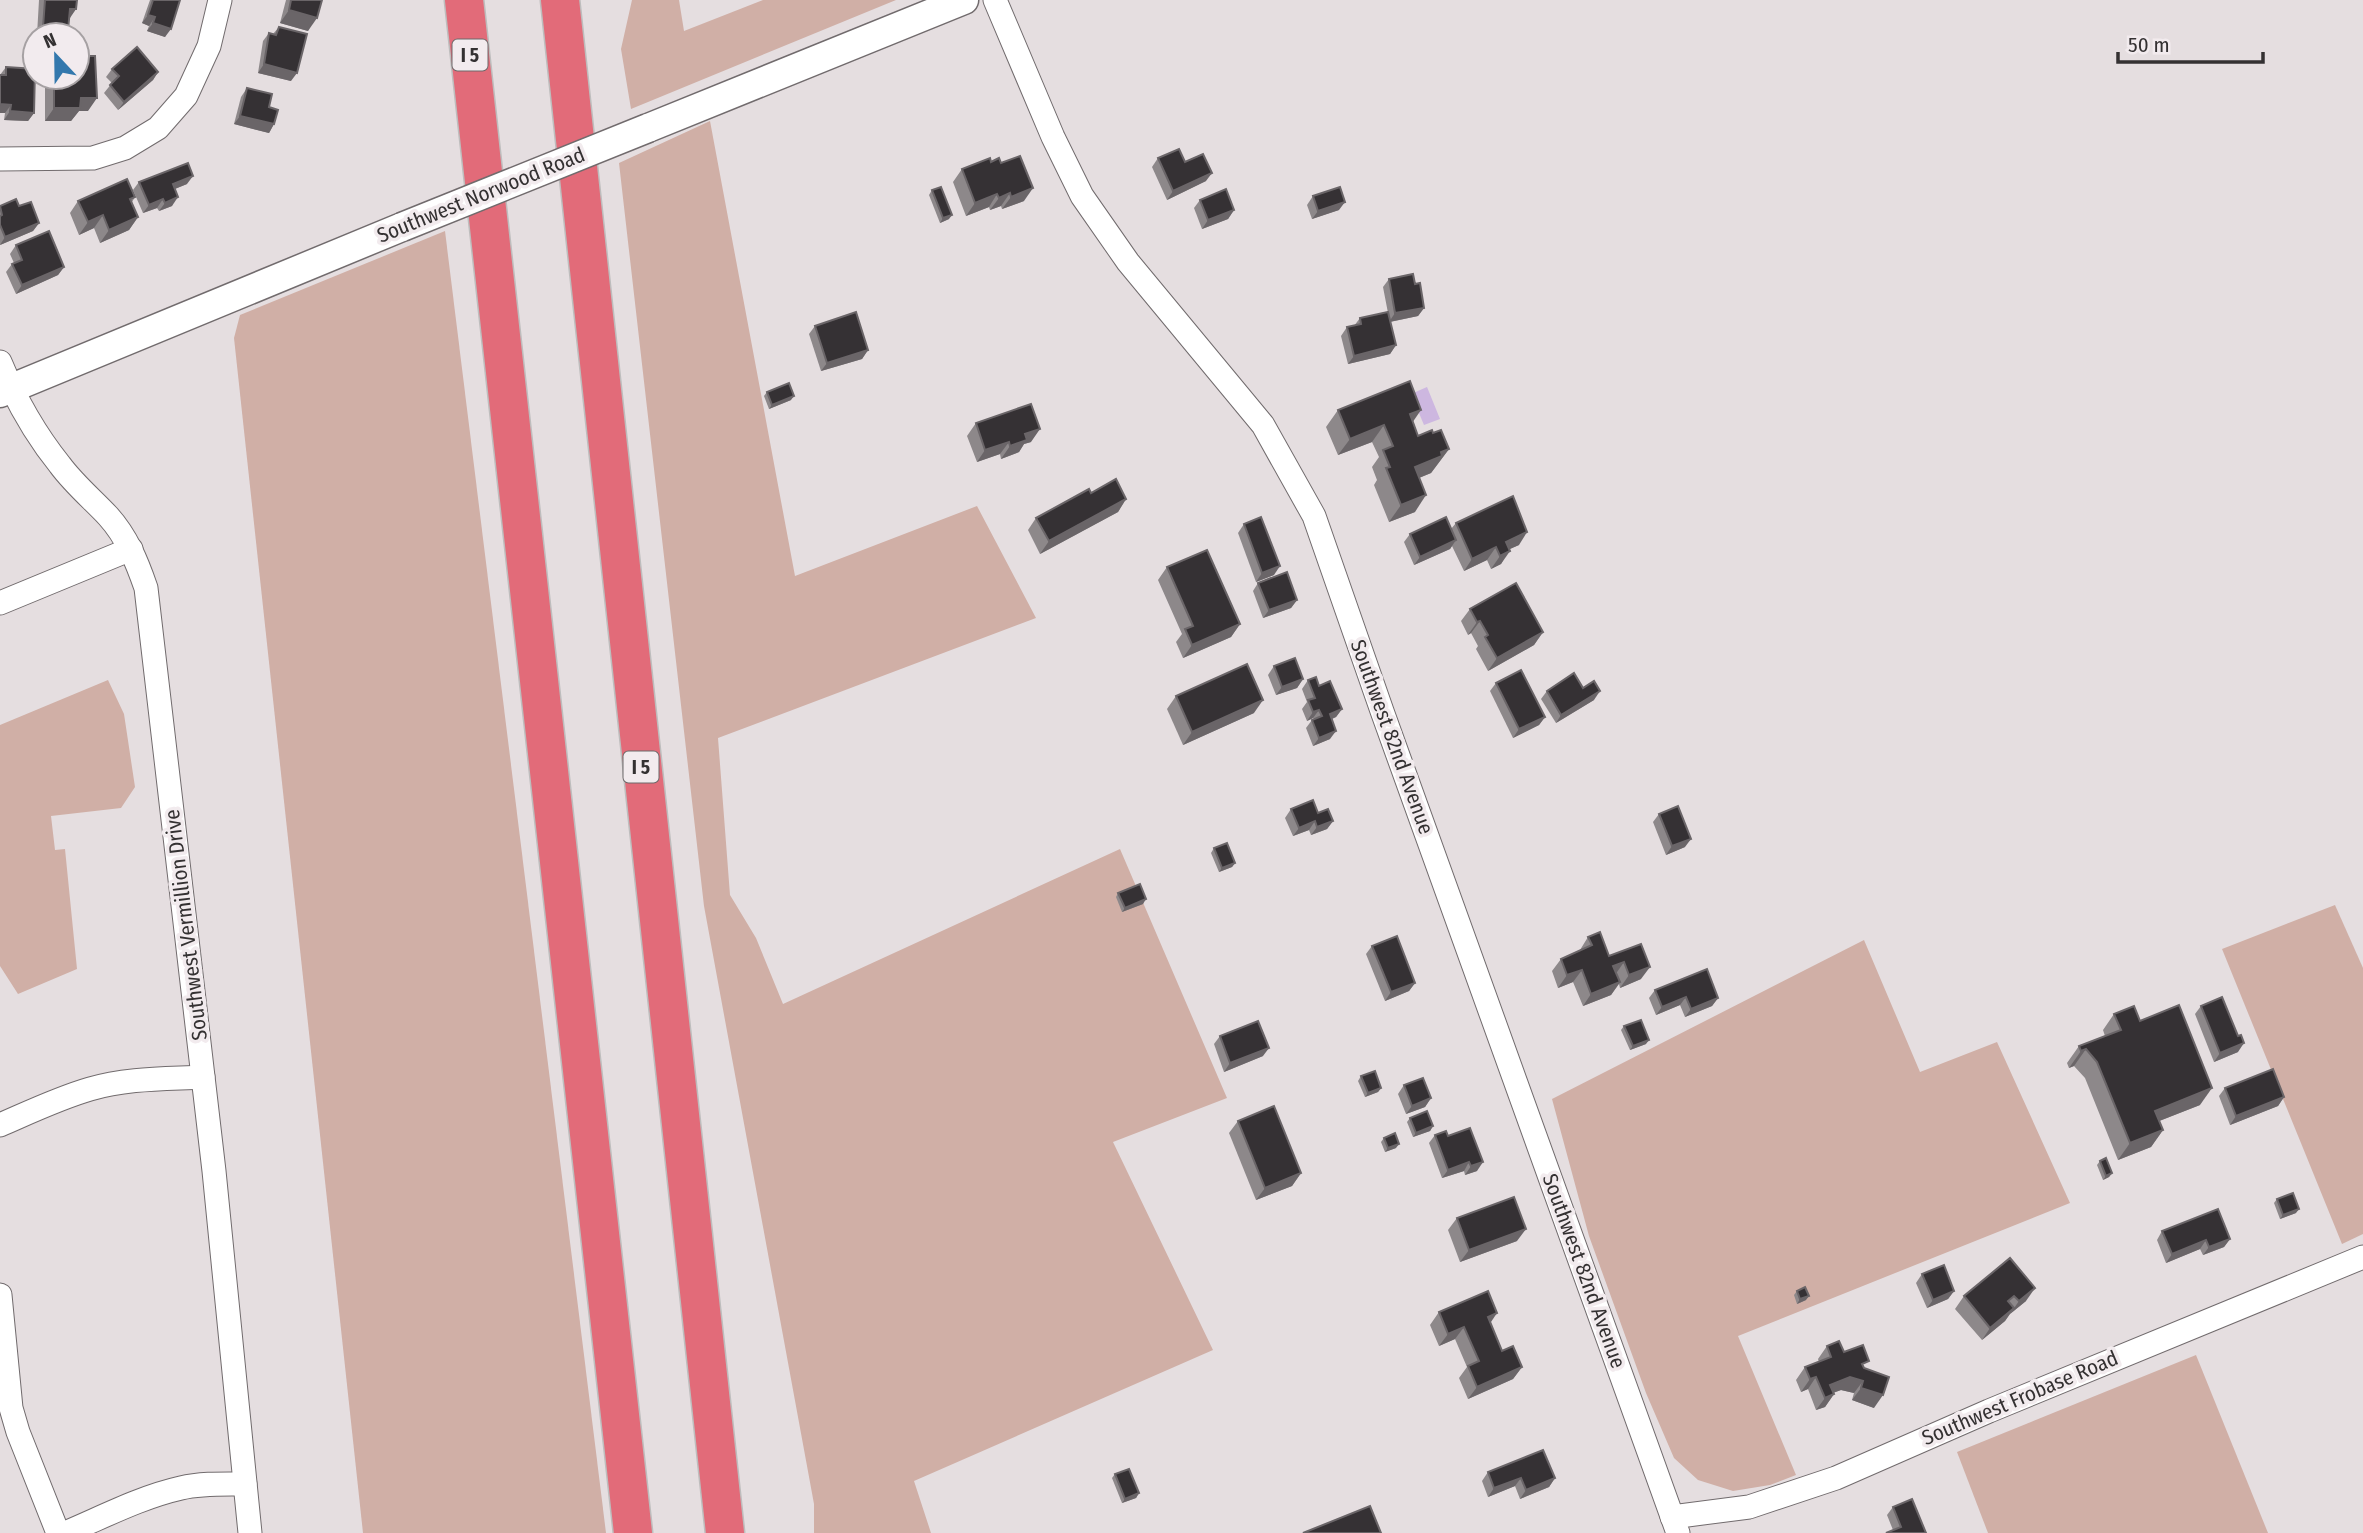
<svg xmlns="http://www.w3.org/2000/svg" width="2363" height="1533" viewBox="0 0 2363 1533" font-family="'Fira Sans Condensed',sans-serif">
<rect width="100%" height="100%" fill="#e5dee0"/>
<g fill="#d0afa6">
<polygon points="632,0 679,0 684,31 763,0 896,0 631,109 621,49"/>
<polygon points="710,121 795,576 977,506 1036,618 718,738 730,895 756,938 783,1004 1120,849 1227,1098 1113,1142 1213,1350 914,1481 931,1533 814,1533 814,1504 704,906 619,163"/>
<polygon points="445,231 606,1533 363,1533 234,338 240,315"/>
<polygon points="108,680 124,714 135,787 121,808 51,816 55,850 65,849 77,969 18,994 0,966 0,725"/>
<polygon points="2335,905 2363,968 2363,1234 2342,1244 2222,949"/>
<polygon points="1864,940 1920,1072 1997,1042 2070,1203 1738,1336 1796,1475 1770,1485 1733,1491 1698,1480 1674,1458 1646,1393 1589,1236 1552,1099"/>
<polygon points="2196,1355 2268,1533 1988,1533 1957,1452"/>
</g>
<polygon fill="#cdb7e0" points="1427,387 1440,419 1424,425 1411,394"/>
<g fill="none" stroke-linecap="round" stroke-linejoin="round">
<defs>
<g id="minor">
<polyline points="995,0 1053,137 1082,196 1128,262 1263,425 1314,516 1382,711 1678,1533"/>
<polyline points="0,159 93,158 125,148 158,128 186,96 209,46 220,0"/>
<path d="M0 362C15 398 35 434 60 465 74 484 92 499 108 516 127 537 137 562 146 588L214 1171 250 1533"/>
<polyline points="0,603 131,549"/>
<path d="M0 1125C30 1112 59 1098 90 1089 127 1078 166 1079 203 1077"/>
<polyline points="0,1295 11,1408 18,1432 58,1533"/>
<polyline points="1672,1517 1749,1507 1836,1478 1989,1411 2363,1257"/>
<path d="M65 1533C103 1517 141 1497 181 1488 202 1483 224 1484 245 1484"/>
</g>
<g id="tertiary">
<polyline points="648,128 964,0"/>
<polyline points="0,393 402,227"/>
</g>
<g id="motorway">
<polyline points="464,0 633,1533"/>
<polyline points="560,0 725,1533"/>
</g>
</defs>
<use href="#minor" stroke="#716b6d" stroke-width="25"/>
<use href="#tertiary" stroke="#716b6d" stroke-width="31"/>
<use href="#motorway" stroke="#bebdbd" stroke-width="41"/>
<use href="#minor" stroke="#fff" stroke-width="23"/>
<use href="#tertiary" stroke="#fff" stroke-width="28"/>
<use href="#motorway" stroke="#e26b79" stroke-width="38"/>
<defs>
<polyline id="tertiary-bridge" points="402,227 648,128"/>
</defs>
<use href="#tertiary-bridge" stroke="#716b6d" stroke-width="31" stroke-linecap="butt"/>
<use href="#tertiary-bridge" stroke="#fff" stroke-width="28"/>
</g>
<g fill="#8d888a">
<polygon points="39,0 77,0 76,9 69,18 68,30 65,35 37,35"/>
<polygon points="150,0 180,0 165,37 147,31 149,26 142,23"/>
<polygon points="286,0 322,0 308,31 280,23"/>
<polygon points="279,27 291,81 258,73 263,41 269,33 273,34"/>
<polygon points="6,67 34,113 28,121 4,120 5,113 0,113 0,75"/>
<polygon points="112,69 158,72 153,80 118,110 104,93 112,83 106,77"/>
<polygon points="45,77 77,77 88,111 79,111 71,121 45,121"/>
<polygon points="247,88 269,107 274,124 269,133 234,124 241,97"/>
<polygon points="1158,158 1185,162 1206,181 1167,200 1152,167"/>
<polygon points="991,162 1001,163 1024,201 1002,209 1001,206 990,210 989,207 966,216 953,182 962,169"/>
<polygon points="139,182 187,184 175,189 172,206 159,211 157,208 143,213 133,190"/>
<polygon points="932,190 949,219 940,223 929,195"/>
<polygon points="1313,196 1339,210 1312,219 1307,205"/>
<polygon points="135,197 132,202 138,217 129,230 100,243 94,228 79,235 70,213 78,201"/>
<polygon points="1200,200 1234,210 1228,219 1202,229 1194,208"/>
<polygon points="0,206 39,223 33,231 0,245"/>
<polygon points="16,245 64,267 58,275 16,294 6,272 12,264 14,263 10,254"/>
<polygon points="1389,279 1415,284 1424,308 1418,316 1390,322 1396,345 1390,354 1348,364 1341,336 1347,327 1354,326 1360,318 1388,313 1383,287"/>
<polygon points="815,326 868,350 862,359 821,371 809,334"/>
<polygon points="767,392 791,400 769,409 764,396"/>
<polygon points="1338,410 1413,422 1418,436 1433,433 1449,449 1431,473 1419,478 1415,512 1389,522 1374,485 1377,480 1372,467 1379,457 1372,442 1338,455 1326,427"/>
<polygon points="976,423 1031,442 1024,444 1019,452 1001,459 1000,454 977,462 967,436"/>
<polygon points="1126,499 1118,512 1040,554 1028,530 1036,518"/>
<polygon points="1456,523 1519,545 1509,549 1501,564 1491,569 1487,560 1464,571 1452,546 1450,549 1414,565 1404,542 1410,534 1451,529"/>
<polygon points="1244,524 1274,575 1256,582 1238,533"/>
<polygon points="1167,567 1240,624 1231,637 1183,658 1176,642 1182,634 1158,580"/>
<polygon points="1258,583 1297,600 1291,608 1263,618 1253,591"/>
<polygon points="1470,609 1543,632 1534,645 1488,671 1476,649 1478,646 1471,633 1468,635 1461,621"/>
<polygon points="1274,666 1303,679 1297,688 1276,695 1268,675"/>
<polygon points="1308,680 1319,686 1342,709 1336,717 1332,719 1330,739 1313,746 1306,728 1312,720 1314,719 1313,718 1307,721 1302,709 1307,702 1302,689"/>
<polygon points="1496,683 1545,717 1539,725 1513,738 1490,691"/>
<polygon points="1583,688 1594,700 1556,723 1541,699 1547,691"/>
<polygon points="1176,696 1254,713 1183,745 1167,709"/>
<polygon points="1291,809 1318,813 1333,821 1327,829 1311,835 1309,830 1293,836 1285,818"/>
<polygon points="1659,814 1685,847 1666,855 1653,822"/>
<polygon points="1214,848 1235,863 1232,867 1219,872 1211,853"/>
<polygon points="1118,893 1143,904 1122,912 1116,897"/>
<polygon points="1588,937 1609,956 1641,944 1641,979 1620,988 1619,984 1611,995 1583,1006 1573,982 1558,988 1552,971 1561,959 1580,950"/>
<polygon points="1372,946 1415,983 1409,991 1385,1001 1366,954"/>
<polygon points="1655,990 1718,998 1712,1006 1685,1017 1680,1005 1656,1015 1649,998"/>
<polygon points="2201,1006 2238,1052 2214,1062 2195,1014"/>
<polygon points="2114,1014 2140,1021 2200,1105 2159,1121 2163,1130 2151,1147 2118,1160 2085,1078 2074,1066 2069,1068 2067,1063 2079,1046 2105,1036 2103,1030"/>
<polygon points="1624,1026 1646,1044 1630,1050 1621,1030"/>
<polygon points="1220,1036 1263,1056 1224,1072 1214,1044"/>
<polygon points="1361,1076 1381,1088 1378,1092 1365,1097 1358,1081"/>
<polygon points="1404,1085 1431,1098 1425,1107 1406,1114 1398,1094"/>
<polygon points="2225,1088 2284,1097 2278,1106 2230,1125 2219,1096"/>
<polygon points="1410,1118 1433,1126 1430,1131 1413,1137 1407,1122"/>
<polygon points="1238,1121 1301,1173 1292,1186 1256,1200 1229,1133"/>
<polygon points="1435,1135 1448,1136 1477,1171 1465,1175 1464,1171 1442,1178 1429,1143"/>
<polygon points="1384,1138 1396,1148 1385,1152 1381,1142"/>
<polygon points="2100,1161 2112,1173 2109,1177 2103,1180 2097,1165"/>
<polygon points="2277,1199 2296,1213 2280,1219 2274,1203"/>
<polygon points="1457,1218 1517,1241 1460,1262 1448,1230"/>
<polygon points="2162,1231 2230,1239 2224,1247 2203,1255 2200,1249 2166,1263 2157,1240"/>
<polygon points="2010,1258 2026,1301 2010,1314 2005,1321 1982,1340 1955,1309 1964,1296"/>
<polygon points="1922,1274 1954,1291 1948,1299 1927,1308 1916,1283"/>
<polygon points="1797,1291 1806,1300 1797,1304 1794,1295"/>
<polygon points="1439,1312 1490,1323 1502,1351 1522,1367 1513,1379 1468,1399 1459,1378 1467,1367 1455,1339 1439,1346 1430,1325"/>
<polygon points="1827,1346 1844,1352 1864,1368 1874,1408 1852,1400 1854,1393 1841,1390 1833,1393 1834,1394 1825,1407 1816,1410 1808,1389 1801,1392 1796,1380 1805,1367 1819,1362 1818,1359"/>
<polygon points="1488,1472 1555,1478 1549,1487 1520,1499 1515,1486 1488,1497 1482,1481"/>
<polygon points="1115,1474 1139,1493 1136,1498 1122,1503 1112,1478"/>
<polygon points="1893,1507 1926,1533 1893,1530 1887,1515"/>
</g>
<g fill="#6a6568">
<polygon points="70,9 76,9 70,18 64,17"/>
<polygon points="289,10 317,18 308,31 280,23"/>
<polygon points="148,15 155,17 149,26 142,23"/>
<polygon points="153,23 171,29 165,37 147,31"/>
<polygon points="43,27 68,30 65,35 37,35"/>
<polygon points="264,64 297,73 291,81 258,73"/>
<polygon points="158,72 153,80 118,110 124,102"/>
<polygon points="81,98 97,98 88,111 79,111 71,121 45,121 54,108"/>
<polygon points="0,104 11,105 5,113 0,113"/>
<polygon points="10,111 34,113 28,121 4,120"/>
<polygon points="240,116 274,124 269,133 234,124"/>
<polygon points="1212,173 1206,181 1167,200 1173,191"/>
<polygon points="193,176 187,184 167,192 173,184"/>
<polygon points="1033,188 1024,201 1002,209 1011,197"/>
<polygon points="1010,193 1001,206 990,210 999,198"/>
<polygon points="997,194 989,207 966,216 975,203"/>
<polygon points="178,197 172,206 159,211 165,203"/>
<polygon points="163,199 157,208 143,213 149,205"/>
<polygon points="1345,202 1339,210 1312,219 1318,211"/>
<polygon points="1234,210 1228,219 1202,229 1208,220"/>
<polygon points="103,215 94,228 79,235 88,222"/>
<polygon points="952,215 949,219 940,223 943,218"/>
<polygon points="138,217 129,230 100,243 109,230"/>
<polygon points="39,223 33,231 0,245 5,237"/>
<polygon points="64,267 58,275 16,294 22,285"/>
<polygon points="1424,308 1418,316 1389,322 1395,313"/>
<polygon points="1396,345 1390,354 1348,364 1354,356"/>
<polygon points="868,350 862,359 821,371 827,363"/>
<polygon points="794,396 791,400 769,409 772,405"/>
<polygon points="1421,410 1410,426 1410,414"/>
<polygon points="1384,425 1372,442 1338,455 1350,439"/>
<polygon points="1040,429 1031,442 1024,444 1019,452 1001,459 1010,446 1025,434"/>
<polygon points="1009,442 1000,454 977,462 985,450"/>
<polygon points="1449,449 1431,473 1404,484 1415,467 1441,452"/>
<polygon points="1426,495 1415,512 1389,522 1401,505"/>
<polygon points="1126,499 1118,512 1040,554 1049,541"/>
<polygon points="1527,532 1519,545 1499,554 1506,542"/>
<polygon points="1456,540 1450,549 1414,565 1420,557"/>
<polygon points="1496,547 1487,560 1464,571 1472,559"/>
<polygon points="1510,551 1501,564 1491,569 1500,556"/>
<polygon points="1280,566 1274,575 1256,582 1262,573"/>
<polygon points="1297,600 1291,608 1263,618 1269,610"/>
<polygon points="1480,621 1471,633 1468,635 1477,622"/>
<polygon points="1240,624 1231,637 1183,658 1192,645"/>
<polygon points="1543,632 1534,645 1488,671 1497,658"/>
<polygon points="1303,679 1297,688 1276,695 1282,687"/>
<polygon points="1600,691 1594,700 1556,723 1561,715"/>
<polygon points="1263,700 1254,713 1183,745 1192,732"/>
<polygon points="1342,709 1336,717 1324,722 1330,714"/>
<polygon points="1319,710 1313,718 1307,721 1313,712"/>
<polygon points="1545,717 1539,725 1513,738 1519,729"/>
<polygon points="1336,731 1330,739 1313,746 1319,738"/>
<polygon points="1315,821 1309,830 1293,836 1299,828"/>
<polygon points="1333,821 1327,829 1311,835 1317,827"/>
<polygon points="1691,839 1685,847 1666,855 1672,846"/>
<polygon points="1235,863 1232,867 1219,872 1222,868"/>
<polygon points="1146,899 1143,904 1122,912 1125,908"/>
<polygon points="1624,962 1615,975 1613,966"/>
<polygon points="1650,967 1641,979 1620,988 1629,975"/>
<polygon points="1582,970 1573,982 1558,988 1567,975"/>
<polygon points="1620,982 1611,995 1583,1006 1591,994"/>
<polygon points="1415,983 1409,991 1385,1001 1391,992"/>
<polygon points="1686,997 1680,1005 1656,1015 1662,1007"/>
<polygon points="1718,998 1712,1006 1685,1017 1691,1009"/>
<polygon points="1649,1040 1646,1044 1630,1050 1633,1046"/>
<polygon points="2244,1043 2238,1052 2214,1062 2220,1053"/>
<polygon points="1269,1048 1263,1056 1224,1072 1230,1063"/>
<polygon points="2086,1049 2074,1066 2069,1068 2081,1051"/>
<polygon points="1381,1088 1378,1092 1365,1097 1368,1093"/>
<polygon points="2212,1088 2200,1105 2144,1127 2155,1111"/>
<polygon points="2284,1097 2278,1106 2230,1125 2236,1116"/>
<polygon points="1431,1098 1425,1107 1406,1114 1412,1106"/>
<polygon points="1433,1126 1430,1131 1413,1137 1416,1133"/>
<polygon points="2163,1130 2151,1147 2118,1160 2130,1143"/>
<polygon points="1399,1144 1396,1148 1385,1152 1388,1148"/>
<polygon points="1469,1162 1464,1171 1442,1178 1448,1170"/>
<polygon points="1483,1162 1477,1171 1465,1175 1471,1166"/>
<polygon points="1301,1173 1292,1186 1256,1200 1265,1188"/>
<polygon points="2112,1173 2109,1177 2103,1180 2106,1176"/>
<polygon points="2299,1209 2296,1213 2280,1219 2283,1215"/>
<polygon points="1526,1229 1517,1241 1460,1262 1469,1250"/>
<polygon points="2230,1239 2224,1247 2203,1255 2209,1247"/>
<polygon points="2206,1240 2200,1249 2166,1263 2172,1254"/>
<polygon points="2035,1288 2026,1301 2010,1314 2019,1301"/>
<polygon points="1954,1291 1948,1299 1927,1308 1933,1300"/>
<polygon points="1809,1296 1806,1300 1797,1304 1800,1299"/>
<polygon points="2014,1308 2005,1321 1982,1340 1990,1328"/>
<polygon points="1497,1313 1489,1325 1488,1317"/>
<polygon points="1464,1327 1455,1339 1439,1346 1448,1334"/>
<polygon points="1522,1367 1513,1379 1468,1399 1477,1387"/>
<polygon points="1816,1377 1808,1389 1801,1392 1810,1379"/>
<polygon points="1850,1377 1863,1381 1854,1393 1841,1390 1824,1396 1830,1385"/>
<polygon points="1861,1388 1883,1395 1874,1408 1852,1400"/>
<polygon points="1834,1394 1825,1407 1816,1410 1825,1398"/>
<polygon points="1521,1478 1515,1486 1488,1497 1494,1488"/>
<polygon points="1555,1478 1549,1487 1520,1499 1526,1490"/>
<polygon points="1139,1493 1136,1498 1122,1503 1125,1499"/>
</g>
<g fill="#353134" stroke="#6a6568" stroke-width="2">
<polygon points="45,0 77,0 76,9 70,9 68,30 43,27"/>
<polygon points="153,0 180,0 171,29 153,23 155,17 148,15"/>
<polygon points="291,0 322,0 317,18 289,10"/>
<polygon points="279,27 307,34 297,73 264,64 269,33 276,35"/>
<polygon points="137,47 158,72 124,102 110,85 119,76 112,69"/>
<polygon points="77,56 95,56 97,98 81,98 80,108 54,108 54,77 77,77"/>
<polygon points="6,67 35,69 34,113 10,111 11,105 0,104 0,75 6,75"/>
<polygon points="247,88 272,94 269,107 278,110 274,124 240,116"/>
<polygon points="1179,149 1185,162 1203,154 1212,173 1173,191 1158,158"/>
<polygon points="1020,156 1033,188 1011,197 1010,193 999,198 997,194 975,203 962,169 990,158 991,162 999,158 1001,163"/>
<polygon points="188,163 193,176 173,184 178,197 165,203 163,199 149,205 139,182"/>
<polygon points="127,179 135,197 130,199 138,217 109,230 103,215 88,222 78,201"/>
<polygon points="941,187 952,215 943,218 932,190"/>
<polygon points="1340,187 1345,202 1318,211 1313,196"/>
<polygon points="1226,189 1234,210 1208,220 1200,200"/>
<polygon points="16,199 19,206 31,202 39,223 5,237 0,225 0,216 2,215 0,206"/>
<polygon points="49,231 64,267 22,285 12,264 22,260 16,245"/>
<polygon points="1413,274 1415,284 1420,283 1424,308 1395,313 1389,279"/>
<polygon points="856,312 868,350 827,363 815,326"/>
<polygon points="1388,312 1396,345 1354,356 1347,327 1361,324 1360,318"/>
<polygon points="1410,381 1421,410 1410,414 1418,436 1432,430 1433,433 1441,430 1449,449 1441,452 1442,456 1415,467 1426,495 1401,505 1386,468 1390,467 1383,450 1393,446 1384,425 1350,439 1338,410"/>
<polygon points="789,383 794,396 772,405 767,392"/>
<polygon points="1031,404 1040,429 1025,434 1027,440 1010,446 1009,442 985,450 976,423"/>
<polygon points="1116,479 1126,499 1049,541 1036,518 1089,489 1091,493"/>
<polygon points="1513,496 1527,532 1506,542 1510,551 1500,556 1496,547 1472,559 1456,523"/>
<polygon points="1261,517 1280,566 1262,573 1244,524"/>
<polygon points="1446,517 1456,540 1420,557 1410,534"/>
<polygon points="1207,550 1240,624 1192,645 1185,629 1193,626 1167,567"/>
<polygon points="1287,572 1297,600 1269,610 1258,583"/>
<polygon points="1516,583 1543,632 1497,658 1485,637 1488,635 1480,621 1477,622 1470,609"/>
<polygon points="1295,658 1303,679 1282,687 1274,666"/>
<polygon points="1247,664 1263,700 1192,732 1176,696"/>
<polygon points="1521,670 1545,717 1519,729 1496,683"/>
<polygon points="1574,673 1583,688 1594,681 1600,691 1561,715 1547,691"/>
<polygon points="1316,677 1319,686 1330,681 1342,709 1330,714 1336,731 1319,738 1312,720 1322,716 1319,710 1313,712 1308,700 1315,698 1308,680"/>
<polygon points="1313,800 1318,813 1328,809 1333,821 1317,827 1315,821 1299,828 1291,809"/>
<polygon points="1678,806 1691,839 1672,846 1659,814"/>
<polygon points="1227,843 1235,863 1222,868 1214,848"/>
<polygon points="1140,884 1146,899 1125,908 1118,893"/>
<polygon points="1600,932 1609,956 1641,944 1650,967 1629,975 1624,962 1613,966 1620,982 1591,994 1582,970 1567,975 1561,959 1592,945 1588,937"/>
<polygon points="1397,936 1415,983 1391,992 1372,946"/>
<polygon points="1707,969 1718,998 1691,1009 1686,997 1662,1007 1655,990"/>
<polygon points="2222,997 2238,1036 2241,1035 2244,1043 2220,1053 2201,1006"/>
<polygon points="2179,1005 2212,1088 2155,1111 2163,1130 2130,1143 2097,1062 2086,1049 2081,1051 2079,1046 2121,1030 2114,1014 2134,1006 2140,1021"/>
<polygon points="1641,1020 1649,1040 1633,1046 1624,1026"/>
<polygon points="1258,1021 1269,1048 1230,1063 1220,1036"/>
<polygon points="2273,1069 2284,1097 2236,1116 2225,1088"/>
<polygon points="1375,1071 1381,1088 1368,1093 1361,1076"/>
<polygon points="1423,1078 1431,1098 1412,1106 1404,1085"/>
<polygon points="1274,1106 1301,1173 1265,1188 1238,1121"/>
<polygon points="1427,1111 1433,1126 1416,1133 1410,1118"/>
<polygon points="1470,1128 1483,1162 1471,1166 1469,1162 1448,1170 1435,1135 1446,1131 1448,1136"/>
<polygon points="1395,1133 1399,1144 1388,1148 1384,1138"/>
<polygon points="2106,1158 2112,1173 2106,1176 2100,1161"/>
<polygon points="2293,1193 2299,1209 2283,1215 2277,1199"/>
<polygon points="1514,1197 1526,1229 1469,1250 1457,1218"/>
<polygon points="2218,1209 2230,1239 2209,1247 2206,1240 2172,1254 2162,1231"/>
<polygon points="2010,1258 2035,1288 2019,1301 2014,1296 2008,1301 2014,1308 1990,1328 1964,1296"/>
<polygon points="1944,1265 1954,1291 1933,1300 1922,1274"/>
<polygon points="1805,1287 1809,1296 1800,1299 1797,1291"/>
<polygon points="1488,1291 1497,1313 1488,1317 1502,1351 1513,1346 1522,1367 1477,1387 1468,1366 1479,1361 1464,1327 1448,1334 1439,1312"/>
<polygon points="1839,1341 1844,1352 1863,1345 1869,1361 1862,1364 1864,1368 1889,1377 1883,1395 1861,1388 1863,1381 1850,1377 1830,1385 1834,1394 1825,1398 1816,1377 1810,1379 1805,1367 1831,1357 1827,1346"/>
<polygon points="1543,1450 1555,1478 1526,1490 1521,1478 1494,1488 1488,1472"/>
<polygon points="1129,1469 1139,1493 1125,1499 1115,1474"/>
<polygon points="1912,1499 1926,1533 1886,1533 1901,1527 1893,1507"/>
<polygon points="1370,1506 1381,1533 1303,1533"/>
</g>
<g text-anchor="middle" dominant-baseline="central" stroke-width="7" stroke-linejoin="round" paint-order="stroke">
<g fill="#f2ebee" stroke="#6d696a" stroke-width="2">
<rect x="452.5" y="39.5" width="35" height="31" rx="5"/>
<rect x="623.5" y="751.5" width="35" height="31" rx="5"/>
</g>
<g font-size="19" font-weight="bold" fill="#343132">
<text x="470" y="55">I 5</text>
<text x="641" y="767">I 5</text>
</g>
<g font-size="21" fill="#343132" stroke="#f2ebee">
<text transform="translate(481 195) rotate(-22)">Southwest Norwood Road</text>
<text transform="translate(1392 737) rotate(70)">Southwest 82nd Avenue</text>
<text transform="translate(186 925) rotate(-97)">Southwest Vermillion Drive</text>
<text transform="translate(1584 1271) rotate(70)">Southwest 82nd Avenue</text>
<text transform="translate(2020 1398) rotate(-23)">Southwest Frobase Road</text>
</g>
</g>
<g transform="translate(56 56) rotate(338)"><circle r="33" fill="#f2ebee" stroke="#a6a1a3" stroke-width="2"/>
<path d="M0-5L12 26L0 18L-12 26Z" fill="#3378ad"/>
<text y="-10" font-size="19" font-weight="bold" text-anchor="middle" fill="#343132">N</text>
</g>
<path d="M2118 52v10h145v-10" fill="none" stroke="#343132" stroke-width="3.5"/>
<text x="2128" y="52" font-size="21" fill="#343132" stroke="#f2ebee" stroke-width="5" paint-order="stroke">50 m</text>
</svg>
